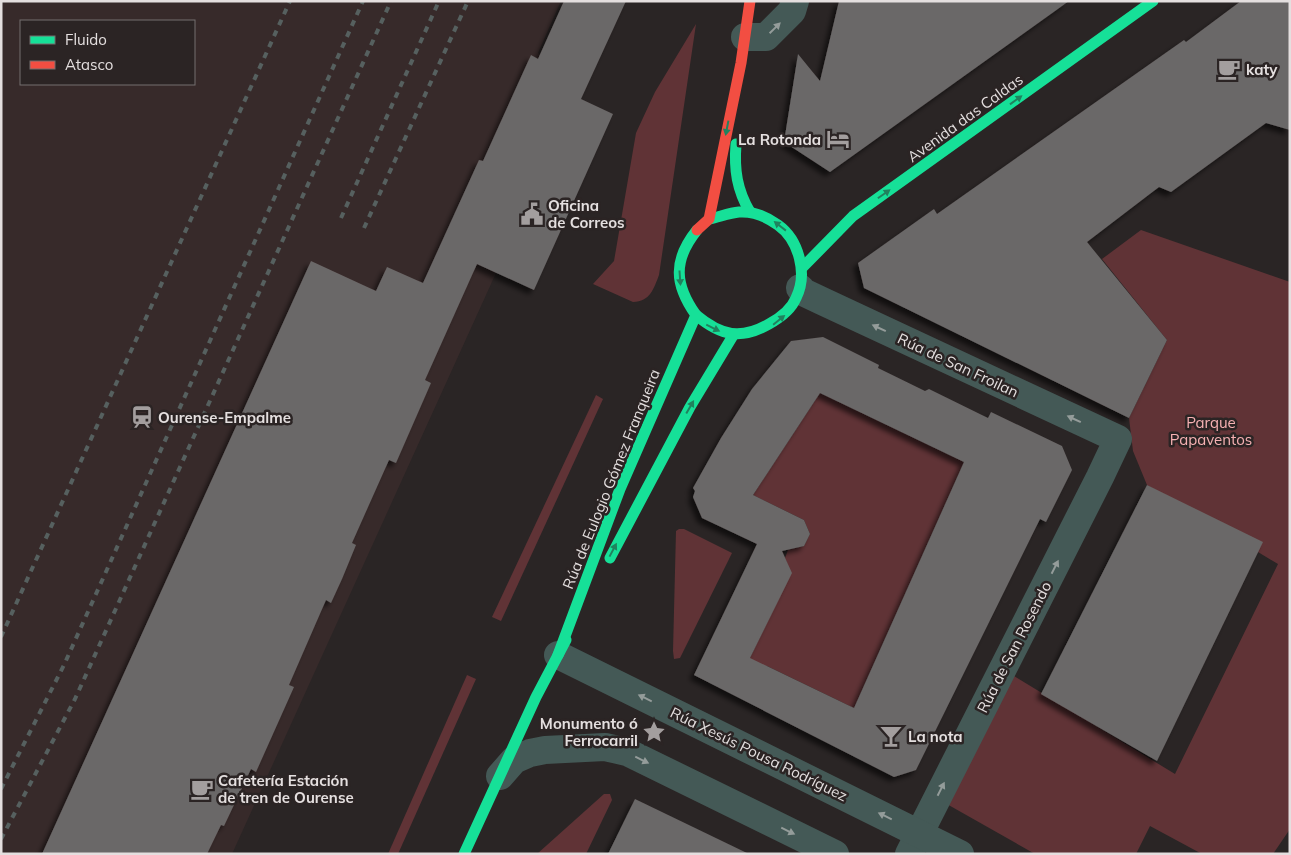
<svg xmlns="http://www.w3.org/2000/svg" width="1291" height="855" viewBox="0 0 1291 855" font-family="Mulish,sans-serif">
<defs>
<filter id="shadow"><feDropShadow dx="-4.5" dy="4.5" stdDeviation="2.5" flood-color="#0009"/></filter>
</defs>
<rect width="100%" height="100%" fill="#2a2525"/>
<path fill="#372a2a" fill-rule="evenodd" d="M1 1H561L538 53 586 75 232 854H1ZM21 21H194V84H21Z"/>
<g fill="#603336">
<path d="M696 24 659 275C654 288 650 302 633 302L593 284 614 261 636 133 655 92Z"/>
<polygon points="1141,230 1290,282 1290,829 1273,854 1202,854 1150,826 1136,854 1035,854 945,803 1014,676 1175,774 1278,564 1147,485 1133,451 1129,418 1167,340 1102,259"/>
<polygon points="820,393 964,462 854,708 767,666 755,670 746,666 791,573 785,558 788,550 804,546 810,534 804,520 753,495"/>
<polygon points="596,395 603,399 501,621 492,617"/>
<polygon points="679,529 684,529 732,553 680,658 674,659 673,651 676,531"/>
<polygon points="467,675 476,679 398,854 388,854"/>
<polygon points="604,794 610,794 612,800 586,854 537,854"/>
</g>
<g fill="#6b6767" fill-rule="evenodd" filter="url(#shadow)">
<polygon points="564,1 626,1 581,99 613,114 534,290 477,264 425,380 431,383 396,463 389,460 352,543 356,545 342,579 331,603 326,600 289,685 294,687 256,772 251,769 224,826 221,825 207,854 42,854 311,261 376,291 387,267 423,283 479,160 483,161 531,55 538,59"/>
<polygon points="839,1 1069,1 830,172 784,142 798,54 820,81"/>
<polygon points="1241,1 1290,1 1290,130 1266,123 1171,192 1159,187 1087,242 1167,340 1129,418 864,288 858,263 934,209 937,214 1184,40 1186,42"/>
<path d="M823 337 879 365 878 368 925 391 929 389 988 418 991 412 1062 446 1072 470 1046 522 1040 519 916 770 894 777 694 675 757 544 702 518 693 497 695 491 693 488 721 438 752 389 791 341ZM820 393 964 462 854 708 750 658 792 573 782 551 804 546 810 534 804 520 753 495Z"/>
<polygon points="1147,485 1263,542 1157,761 1041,694"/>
<polygon points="635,799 749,854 608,854"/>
</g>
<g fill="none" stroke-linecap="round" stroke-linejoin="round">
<g stroke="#445956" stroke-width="28">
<polyline points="745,37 766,37 792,11 795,1"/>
<polyline points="800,288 803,292 822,301 1118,439 1100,477 909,854"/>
<polyline points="558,655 960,854"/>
<polyline points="500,776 514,760 530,753 545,750 605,747 627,752 835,854"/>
</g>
<g stroke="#16e098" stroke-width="11">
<path d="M736 144C734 170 737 190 750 212"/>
<polyline points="802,268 853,216 1153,1"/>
<path d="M696 315C721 336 741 340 769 324 780 318 791 310 796 298 808 274 799 240 778 225 767 217 753 211 739 212 729 213 719 217 709 219"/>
<polyline points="610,558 690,407 734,334"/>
<path d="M558 655 620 489 696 315C674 284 673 260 697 230"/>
<polyline points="464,854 536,697 566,640"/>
</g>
<polyline stroke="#f24e42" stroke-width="11" points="697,230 709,219 741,63 750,1"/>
<g stroke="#56605f" stroke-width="4" stroke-dasharray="6 6" stroke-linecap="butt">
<polyline points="341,218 439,1"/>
<polyline points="364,228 468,1"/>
<polyline points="1,637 290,1"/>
<polyline points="1,789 64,665 363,1"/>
<polyline points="1,839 75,699 391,1"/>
</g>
</g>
<defs><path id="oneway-solid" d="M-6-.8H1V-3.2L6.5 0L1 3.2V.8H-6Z" transform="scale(1.25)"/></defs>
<g fill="#949c9a">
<use href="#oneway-solid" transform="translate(775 28) rotate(-44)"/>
<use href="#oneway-solid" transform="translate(879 328) rotate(-155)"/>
<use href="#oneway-solid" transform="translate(1074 419) rotate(-155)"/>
<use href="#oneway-solid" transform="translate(1055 567) rotate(-63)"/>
<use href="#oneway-solid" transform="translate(645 698) rotate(-154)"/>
<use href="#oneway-solid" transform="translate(642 760) rotate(26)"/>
<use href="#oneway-solid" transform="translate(941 789) rotate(-63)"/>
<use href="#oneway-solid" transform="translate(885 816) rotate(-154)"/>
<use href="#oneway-solid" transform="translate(788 831) rotate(26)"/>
</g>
<g fill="#20825e">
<use href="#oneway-solid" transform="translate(1016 100) rotate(-36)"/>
<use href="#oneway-solid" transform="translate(727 128) rotate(101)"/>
<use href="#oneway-solid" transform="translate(884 194) rotate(-35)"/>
<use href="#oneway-solid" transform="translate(780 226) rotate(-142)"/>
<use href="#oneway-solid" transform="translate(680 278) rotate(86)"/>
<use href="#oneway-solid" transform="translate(779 320) rotate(-39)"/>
<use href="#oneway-solid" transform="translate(713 328) rotate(26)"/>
<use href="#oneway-solid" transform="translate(690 407) rotate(-60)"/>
<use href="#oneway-solid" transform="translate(613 550) rotate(-62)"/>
</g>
<defs>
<symbol id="cafe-bare" viewBox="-9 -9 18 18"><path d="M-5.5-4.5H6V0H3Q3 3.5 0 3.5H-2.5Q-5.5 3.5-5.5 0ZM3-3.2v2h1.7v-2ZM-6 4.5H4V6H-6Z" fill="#a39e9e" stroke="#2b2424" stroke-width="2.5" paint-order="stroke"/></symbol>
<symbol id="hotel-bare" viewBox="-9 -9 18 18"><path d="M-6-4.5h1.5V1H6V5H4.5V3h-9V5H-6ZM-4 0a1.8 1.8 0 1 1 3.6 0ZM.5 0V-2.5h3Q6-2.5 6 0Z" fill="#a39e9e" stroke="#2b2424" stroke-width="2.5" paint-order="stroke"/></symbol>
<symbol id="civic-bare" viewBox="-9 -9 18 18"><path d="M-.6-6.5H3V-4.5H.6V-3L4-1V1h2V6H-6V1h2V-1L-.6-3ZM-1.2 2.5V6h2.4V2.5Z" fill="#a39e9e" stroke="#2b2424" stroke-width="2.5" paint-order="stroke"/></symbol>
<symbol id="station-bare" viewBox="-9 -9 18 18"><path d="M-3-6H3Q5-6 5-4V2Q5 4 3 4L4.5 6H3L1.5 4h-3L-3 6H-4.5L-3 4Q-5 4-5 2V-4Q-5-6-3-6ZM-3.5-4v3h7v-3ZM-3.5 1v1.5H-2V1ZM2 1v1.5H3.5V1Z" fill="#a39e9e" stroke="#2b2424" stroke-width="2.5" paint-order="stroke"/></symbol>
<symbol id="sight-bare" viewBox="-9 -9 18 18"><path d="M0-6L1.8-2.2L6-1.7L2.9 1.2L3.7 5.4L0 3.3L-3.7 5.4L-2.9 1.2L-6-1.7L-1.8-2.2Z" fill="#a39e9e" stroke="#2b2424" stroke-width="2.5" paint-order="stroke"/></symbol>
<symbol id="bar-bare" viewBox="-9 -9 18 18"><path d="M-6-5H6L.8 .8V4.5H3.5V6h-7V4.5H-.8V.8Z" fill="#a39e9e" stroke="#2b2424" stroke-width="2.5" paint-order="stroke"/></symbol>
</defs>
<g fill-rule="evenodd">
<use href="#cafe-bare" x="1213" y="53" width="32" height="32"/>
<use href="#hotel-bare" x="822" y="123" width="32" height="32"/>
<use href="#civic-bare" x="516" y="198" width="32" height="32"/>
<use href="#station-bare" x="126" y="401" width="32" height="32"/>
<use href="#sight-bare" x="638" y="716" width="32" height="32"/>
<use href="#bar-bare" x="875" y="720" width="32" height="32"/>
<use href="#cafe-bare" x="186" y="773" width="32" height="32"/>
</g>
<g text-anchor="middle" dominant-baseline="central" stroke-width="5" stroke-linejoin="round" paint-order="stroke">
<g font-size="15" font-weight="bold" fill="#e4dfdf" stroke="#2b2424" text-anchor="start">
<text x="1246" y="69">katy</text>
<text x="821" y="139" text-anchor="end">La Rotonda</text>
<text x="548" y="205">Oficina<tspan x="548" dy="17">de Correos</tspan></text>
<text x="158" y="417">Ourense-Empalme</text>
<text x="638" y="723" text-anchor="end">Monumento ó<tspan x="638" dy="17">Ferrocarril</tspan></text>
<text x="908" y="736">La nota</text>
<text x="218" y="780">Cafetería Estación<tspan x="218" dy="17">de tren de Ourense</tspan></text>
</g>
<g font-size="15" fill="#e4dfdf" stroke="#2b2424">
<text transform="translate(965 118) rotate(-36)">Avenida das Caldas</text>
<text transform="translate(958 365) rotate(25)">Rúa de San Froilan</text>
<text transform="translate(611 479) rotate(-68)">Rúa de Eulogio Gómez Franqueira</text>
<text transform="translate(1014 647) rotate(-63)">Rúa de San Rosendo</text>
<text transform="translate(759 754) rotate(26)">Rúa Xesús Pousa Rodríguez</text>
</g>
<g font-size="15" fill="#f6b1b3" stroke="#2b2424">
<text x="1211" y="422">Parque<tspan x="1211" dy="17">Papaventos</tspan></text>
</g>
</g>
<rect width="1291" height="855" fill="none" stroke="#e4dfdf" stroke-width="5"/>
<rect x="20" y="20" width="175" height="65" fill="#2b2424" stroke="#756f6f"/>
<rect x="30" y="36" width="25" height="8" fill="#16e098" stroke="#756f6f"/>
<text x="65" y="45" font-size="15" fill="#e4dfdf">Fluido</text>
<rect x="30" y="61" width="25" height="8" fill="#f24e42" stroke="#756f6f"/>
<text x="65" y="70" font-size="15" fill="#e4dfdf">Atasco</text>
</svg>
